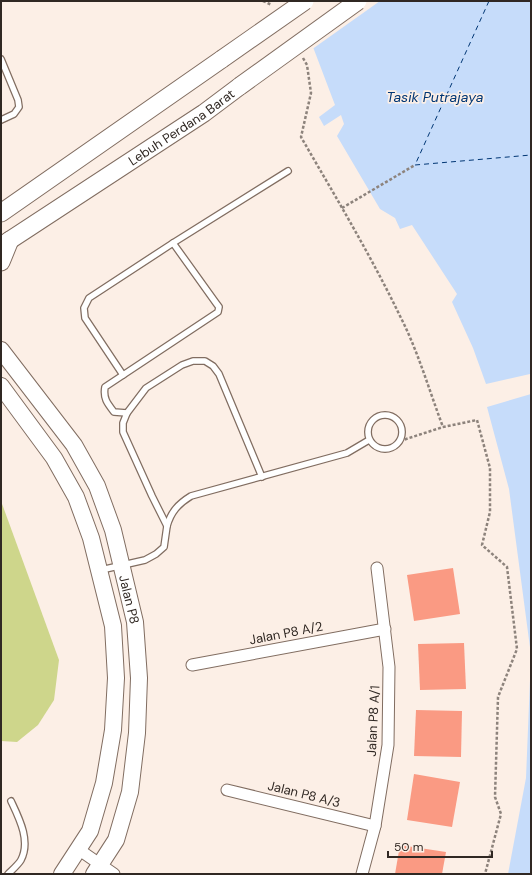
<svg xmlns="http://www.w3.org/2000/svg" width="532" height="875" viewBox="0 0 532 875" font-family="'DM Sans',sans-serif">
<rect width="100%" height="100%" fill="#fcefe6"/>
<polygon fill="#ced68b" points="1,501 59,660 54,700 38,725 17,742 1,741"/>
<g fill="#c6dcfa">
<polygon points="297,1 531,1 531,378 530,374 486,384 473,348 452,302 457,294 412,225 400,229 395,218 380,209 337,136 344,124 341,115 324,126 319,117 335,105 313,47"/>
<polygon points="531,394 531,874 508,874 526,778 531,655 509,489 487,407"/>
</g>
<polygon fill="#fcefe6" points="295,1 380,1 311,50 296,25"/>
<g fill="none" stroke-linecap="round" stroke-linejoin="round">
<polyline stroke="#003674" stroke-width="1" stroke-dasharray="5 4" stroke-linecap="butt" points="489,1 415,165 531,155"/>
</g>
<g fill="#fa9a83">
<polygon points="453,568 460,614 414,621 407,575"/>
<polygon points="464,643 466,689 420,690 418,644"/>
<polygon points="416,710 462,711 461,757 414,756"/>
<polygon points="414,774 460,782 452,827 407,820"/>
<polygon points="400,845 446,852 442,874 395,874"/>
</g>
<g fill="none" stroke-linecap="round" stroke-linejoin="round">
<defs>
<g id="lane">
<polyline points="1,59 18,100 19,107 14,114 1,120"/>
<polyline points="123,375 85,318 84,308 89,298 173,243 288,171"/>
<path d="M127 413 114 412C107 403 103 398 105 387L218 312 219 307 216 303 173 243"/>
<circle cx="385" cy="432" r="17"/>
<path d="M167 526C171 512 178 504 191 496L347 453 369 440"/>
<polyline points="101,570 145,560 156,554 164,547 167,526 152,496 123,432 123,423 127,413 146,388 182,365 193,361 205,361 213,366 219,374 262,477"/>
<path d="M8 874C12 870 18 865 21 860 31 841 19 818 11 801"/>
</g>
<g id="street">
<polyline points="192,665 385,629"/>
<polyline points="227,790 375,826"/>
<polyline points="78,849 114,874"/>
<polyline points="362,874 375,826 388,745 389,667 377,568"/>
</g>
<g id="secondary">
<path id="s1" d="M1 350 74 445 97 486 113 530 135 622 139 678 137 733 130 792 116 840 94 874"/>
<polyline points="1,386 54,458 76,497 91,538 113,626 116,678 113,730 104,783 90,831 62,874"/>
</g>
<g id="primary">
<polyline points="1,213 222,59"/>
<path id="s2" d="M1 246 204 113 240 86"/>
<polyline points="1,262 10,240"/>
</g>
</defs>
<use href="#lane" stroke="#816d61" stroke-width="8"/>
<use href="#street" stroke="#816d61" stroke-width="13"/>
<use href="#secondary" stroke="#816d61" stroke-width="18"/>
<use href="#primary" stroke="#816d61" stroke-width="19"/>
<g stroke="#8d837c" stroke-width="2.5" stroke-dasharray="3 2" stroke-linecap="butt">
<polyline points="263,1 272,5"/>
<path d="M303 58 307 65 311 93 301 137C335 196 370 254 400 316 418 351 429 390 443 427"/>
<polyline points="342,208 415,165"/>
<polyline points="400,441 443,427 477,420 490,468 490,512 482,545 507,567 517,649 498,697 495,797 501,814 485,874"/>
</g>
<use href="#lane" stroke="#fff" stroke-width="5.5"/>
<use href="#street" stroke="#fff" stroke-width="11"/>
<use href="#secondary" stroke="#fff" stroke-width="16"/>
<use href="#primary" stroke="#fff" stroke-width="17"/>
<defs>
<g id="primary-bridge">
<polyline points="222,59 305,1"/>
<polyline points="240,86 358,1"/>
</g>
</defs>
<use href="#primary-bridge" stroke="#816d61" stroke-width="19" stroke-linecap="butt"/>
<use href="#primary-bridge" stroke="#fff" stroke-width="17"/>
</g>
<g text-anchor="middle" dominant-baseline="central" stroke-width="3.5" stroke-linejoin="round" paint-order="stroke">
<g font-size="13" fill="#302823" stroke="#fcefe6">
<text stroke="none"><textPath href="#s2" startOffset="216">Lebuh Perdana Barat</textPath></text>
<text stroke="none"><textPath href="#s1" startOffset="285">Jalan P8</textPath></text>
<text transform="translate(286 633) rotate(-11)">Jalan P8 A/2</text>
<text transform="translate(373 721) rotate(-87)">Jalan P8 A/1</text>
<text transform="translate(304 794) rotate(14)">Jalan P8 A/3</text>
</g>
<g font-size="14" font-style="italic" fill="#003674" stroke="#fcefe6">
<text x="435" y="97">Tasik Putrajaya</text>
</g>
</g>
<rect width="532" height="875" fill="none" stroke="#302823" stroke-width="4"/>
<path d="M388 851v6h104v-6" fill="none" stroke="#302823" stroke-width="2"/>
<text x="394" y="851" font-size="12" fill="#302823" stroke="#fcefe6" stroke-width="3" paint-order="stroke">50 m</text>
</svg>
